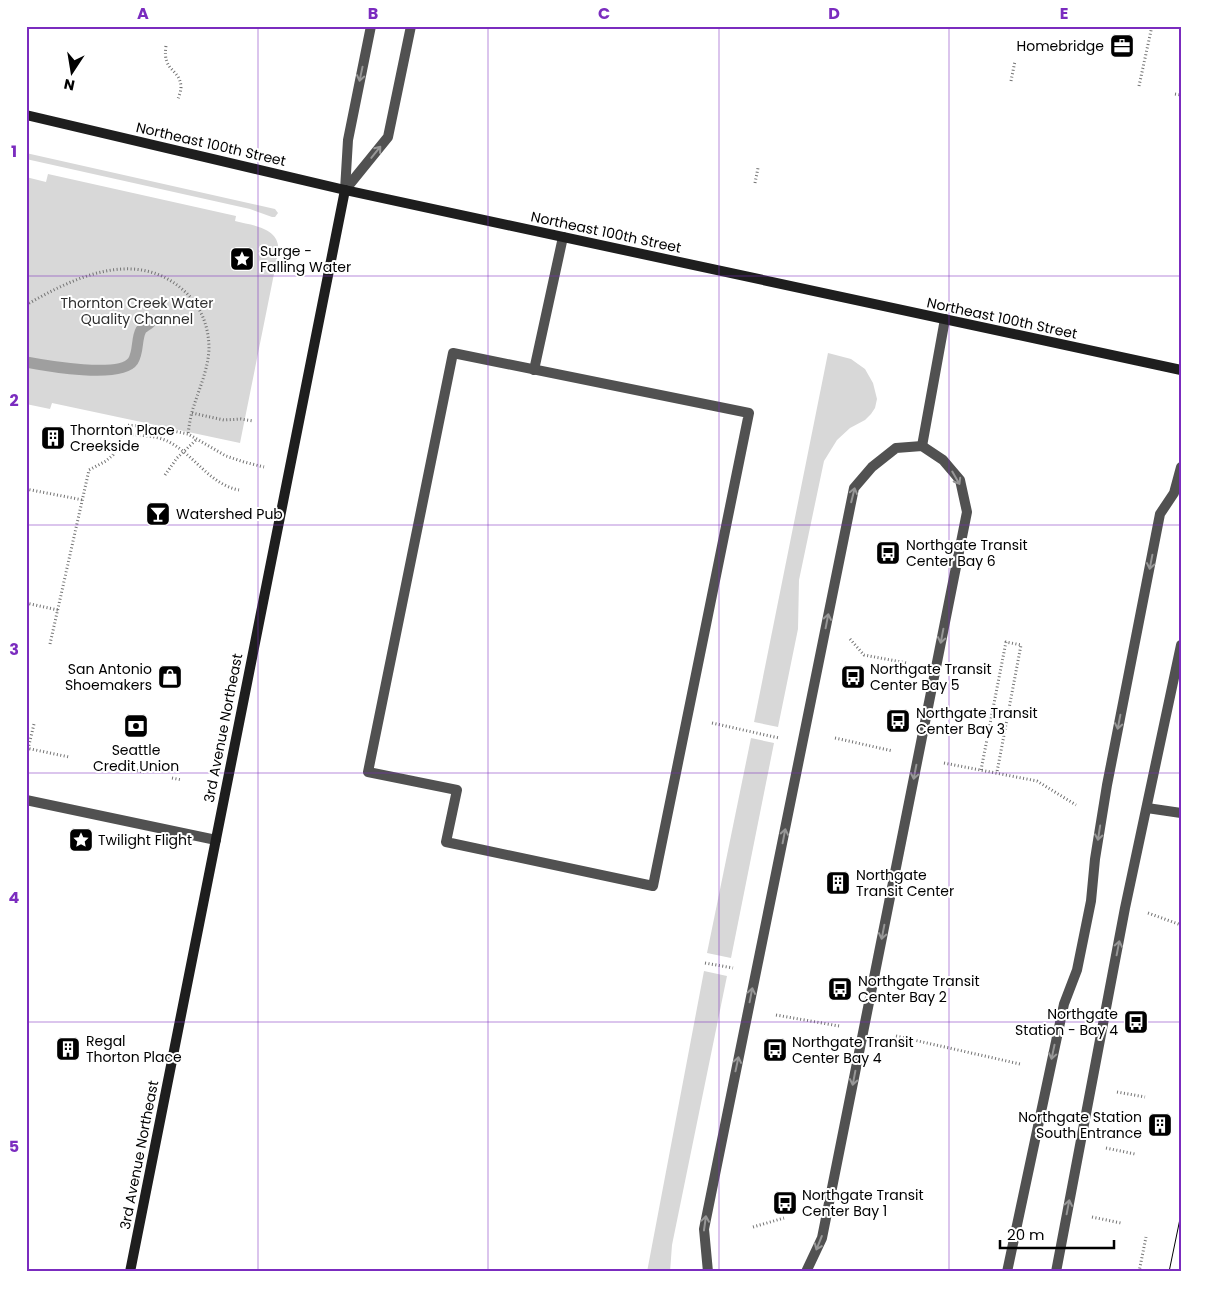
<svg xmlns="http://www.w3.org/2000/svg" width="1207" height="1298" viewBox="0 0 1207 1298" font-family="Poppins,sans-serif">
<rect width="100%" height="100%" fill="#fff"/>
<g fill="#d8d8d8">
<polygon points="26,153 275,209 278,213 275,217 272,217 250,209 26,159"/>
<path d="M48 174 236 216 235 221C255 226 282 228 278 254L240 443 52 403 50 409 26 404V177L46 182Z"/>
<polygon points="828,353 851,359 865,369 873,383 877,399 875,408 871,414 865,420 850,428 837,440 824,461 799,580 798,629 778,727 754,722"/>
<polygon points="751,738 774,743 731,958 707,953"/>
<polygon points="704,971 727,976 672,1245 670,1272 647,1272"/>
</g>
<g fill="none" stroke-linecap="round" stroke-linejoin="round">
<path stroke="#9f9f9f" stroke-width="11" d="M26 362C47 366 121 379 133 361 139 351 136 339 141 330 142 328 147 325 150 323"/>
<g stroke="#737373" stroke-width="3" stroke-dasharray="1 2.5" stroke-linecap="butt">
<path d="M166 46C162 72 180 68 181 87 181 91 179 96 178 99"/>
<polyline points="1011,81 1015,61"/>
<polyline points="1139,86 1152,26"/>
<polyline points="1175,94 1181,95"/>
<polyline points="755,183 758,168"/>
<path d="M26 305C73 278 134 248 182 289 200 304 209 325 209 349 208 371 198 391 192 412 190 419 189 427 188 434"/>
<polyline points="192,413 224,420 241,419 253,421"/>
<path d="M122 434C136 435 152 435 165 440 193 452 208 484 239 490"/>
<polyline points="165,475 177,458 197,439"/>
<polyline points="26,489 83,500"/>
<polyline points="26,603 58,610"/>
<polyline points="850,639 864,655 907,663"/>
<polyline points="50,644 89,470 106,461 113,455 126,425 153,427 188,434 226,456 244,462 264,467"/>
<polyline points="712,723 779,738"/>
<polyline points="835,738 893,751"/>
<polyline points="26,748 69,757"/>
<polyline points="28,749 34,724"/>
<polyline points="99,763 144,772"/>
<polyline points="944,763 1037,781 1076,805"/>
<polyline points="981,770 1006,642 1021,645 997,772"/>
<polyline points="172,778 182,780"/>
<polyline points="1148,913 1181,925"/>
<polyline points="705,963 733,968"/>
<polyline points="776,1015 839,1026"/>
<polyline points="896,1036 1020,1064"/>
<polyline points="1117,1092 1145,1097"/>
<polyline points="1106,1148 1135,1154"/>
<polyline points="1092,1217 1121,1223"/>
<polyline points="753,1227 784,1218"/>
<polyline points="1139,1272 1146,1237"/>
</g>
<g stroke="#515151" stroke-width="10">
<polygon points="453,353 749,413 653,886 446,842 457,790 368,772"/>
<polyline points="534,370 563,237"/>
<polyline points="922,446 945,319"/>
<polyline points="26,800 216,840"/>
<polyline points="1147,808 1181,813"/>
<polyline points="708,1272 704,1229 854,488 872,467 896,448 922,446 943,460 960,480 967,512 822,1238 806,1272"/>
<polyline points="1007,1272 1064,1004 1077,970 1091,901 1095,859 1107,785 1160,514 1174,493 1181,467"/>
<polyline points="1056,1272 1125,908 1181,645"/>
</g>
<g stroke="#515151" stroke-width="10">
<polyline points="345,190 388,137 411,26"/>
<polyline points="345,190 348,140 371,26"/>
</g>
<g stroke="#1e1e1e" stroke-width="10">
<polyline points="26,115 345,190 1181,370"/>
<polyline points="130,1272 345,190"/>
</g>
<polyline stroke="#000" stroke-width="1" points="1169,1272 1181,1214"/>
</g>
<defs><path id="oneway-shaft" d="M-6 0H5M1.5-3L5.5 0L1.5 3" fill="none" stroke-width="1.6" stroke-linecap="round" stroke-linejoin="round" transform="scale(1.25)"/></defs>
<g stroke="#979797">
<use href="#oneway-shaft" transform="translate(361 74) rotate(102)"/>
<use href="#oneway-shaft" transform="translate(376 152) rotate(-51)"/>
<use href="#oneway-shaft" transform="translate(956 478) rotate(60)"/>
<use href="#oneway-shaft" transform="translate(853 495) rotate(-76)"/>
<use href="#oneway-shaft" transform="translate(1151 562) rotate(101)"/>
<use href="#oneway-shaft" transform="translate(827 621) rotate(-79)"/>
<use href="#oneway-shaft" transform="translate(942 636) rotate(101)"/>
<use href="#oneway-shaft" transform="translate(1119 722) rotate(101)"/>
<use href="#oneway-shaft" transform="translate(915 772) rotate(101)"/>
<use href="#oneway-shaft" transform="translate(1099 833) rotate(99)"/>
<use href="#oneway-shaft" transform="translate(784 836) rotate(-79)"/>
<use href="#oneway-shaft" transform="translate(883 932) rotate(101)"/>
<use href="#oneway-shaft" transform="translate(1118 948) rotate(-79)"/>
<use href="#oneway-shaft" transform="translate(751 995) rotate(-79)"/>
<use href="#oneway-shaft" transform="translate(1053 1052) rotate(102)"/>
<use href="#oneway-shaft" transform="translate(737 1064) rotate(-78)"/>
<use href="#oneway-shaft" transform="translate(854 1078) rotate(101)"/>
<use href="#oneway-shaft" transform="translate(1068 1207) rotate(-79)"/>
<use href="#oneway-shaft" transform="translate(705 1223) rotate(-82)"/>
<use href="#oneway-shaft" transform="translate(819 1243) rotate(112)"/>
</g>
<path fill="none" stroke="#7b2cbf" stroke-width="1" stroke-opacity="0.55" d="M258 26V1272M488 26V1272M719 26V1272M949 26V1272M26 276H1181M26 525H1181M26 773H1181M26 1022H1181"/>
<defs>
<symbol id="office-square" viewBox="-11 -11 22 22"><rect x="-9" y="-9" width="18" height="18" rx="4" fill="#000" stroke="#fff"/><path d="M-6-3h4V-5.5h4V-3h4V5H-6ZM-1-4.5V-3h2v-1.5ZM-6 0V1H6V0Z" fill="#fff"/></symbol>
<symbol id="sight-square" viewBox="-11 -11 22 22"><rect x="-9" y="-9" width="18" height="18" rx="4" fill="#000" stroke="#fff"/><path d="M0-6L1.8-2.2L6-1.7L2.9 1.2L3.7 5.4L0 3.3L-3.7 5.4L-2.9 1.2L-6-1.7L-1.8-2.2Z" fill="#fff"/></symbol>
<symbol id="building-square" viewBox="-11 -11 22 22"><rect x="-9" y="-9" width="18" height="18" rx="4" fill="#000" stroke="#fff"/><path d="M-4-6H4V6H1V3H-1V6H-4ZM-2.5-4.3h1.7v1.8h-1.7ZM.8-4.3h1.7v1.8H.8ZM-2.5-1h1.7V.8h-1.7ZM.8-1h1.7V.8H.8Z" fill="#fff"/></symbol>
<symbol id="bar-square" viewBox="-11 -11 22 22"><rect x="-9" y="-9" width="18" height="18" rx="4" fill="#000" stroke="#fff"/><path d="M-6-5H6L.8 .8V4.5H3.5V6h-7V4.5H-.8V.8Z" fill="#fff"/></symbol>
<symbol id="bus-square" viewBox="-11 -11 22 22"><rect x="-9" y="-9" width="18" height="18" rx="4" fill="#000" stroke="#fff"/><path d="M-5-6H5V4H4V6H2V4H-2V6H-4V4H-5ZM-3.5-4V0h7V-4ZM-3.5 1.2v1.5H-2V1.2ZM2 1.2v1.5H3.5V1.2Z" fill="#fff"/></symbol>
<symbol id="shop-square" viewBox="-11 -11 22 22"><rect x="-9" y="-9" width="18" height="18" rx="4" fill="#000" stroke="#fff"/><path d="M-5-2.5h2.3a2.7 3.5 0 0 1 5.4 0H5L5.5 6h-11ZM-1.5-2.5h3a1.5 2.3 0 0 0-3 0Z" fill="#fff"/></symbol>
<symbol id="bank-square" viewBox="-11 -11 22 22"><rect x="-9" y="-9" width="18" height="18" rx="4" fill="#000" stroke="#fff"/><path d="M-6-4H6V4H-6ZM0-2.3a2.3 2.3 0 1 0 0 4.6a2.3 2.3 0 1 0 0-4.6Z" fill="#fff"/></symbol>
</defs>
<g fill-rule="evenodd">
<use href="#office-square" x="1108" y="32" width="28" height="28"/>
<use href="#sight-square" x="228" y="245" width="28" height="28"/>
<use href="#building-square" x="39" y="424" width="28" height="28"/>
<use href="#bar-square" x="144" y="500" width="28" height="28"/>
<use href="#bus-square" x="874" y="539" width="28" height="28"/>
<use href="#shop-square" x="156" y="663" width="28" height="28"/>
<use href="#bus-square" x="839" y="663" width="28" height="28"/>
<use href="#bus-square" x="884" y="707" width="28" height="28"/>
<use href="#bank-square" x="122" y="712" width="28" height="28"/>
<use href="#sight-square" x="67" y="826" width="28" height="28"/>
<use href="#building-square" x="824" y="869" width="28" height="28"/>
<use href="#bus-square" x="826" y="975" width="28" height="28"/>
<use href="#bus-square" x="1122" y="1008" width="28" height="28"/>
<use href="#building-square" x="54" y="1035" width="28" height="28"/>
<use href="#bus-square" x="761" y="1036" width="28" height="28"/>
<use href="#building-square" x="1146" y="1111" width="28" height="28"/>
<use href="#bus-square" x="771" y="1189" width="28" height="28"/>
</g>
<g text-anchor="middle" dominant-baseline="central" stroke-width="4" stroke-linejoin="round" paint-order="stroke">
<g font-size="14" fill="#000" stroke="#fff" text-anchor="start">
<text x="1104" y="46" text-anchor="end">Homebridge</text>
<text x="260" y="251">Surge -<tspan x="260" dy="16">Falling Water</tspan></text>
<text x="70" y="430">Thornton Place<tspan x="70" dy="16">Creekside</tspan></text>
<text x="176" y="514">Watershed Pub</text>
<text x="906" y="545">Northgate Transit<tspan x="906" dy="16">Center Bay 6</tspan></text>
<text x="152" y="669" text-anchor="end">San Antonio<tspan x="152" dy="16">Shoemakers</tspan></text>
<text x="870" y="669">Northgate Transit<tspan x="870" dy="16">Center Bay 5</tspan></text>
<text x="916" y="713">Northgate Transit<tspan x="916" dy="16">Center Bay 3</tspan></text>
<text x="136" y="750" text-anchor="middle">Seattle<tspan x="136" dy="16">Credit Union</tspan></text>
<text x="98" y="840">Twilight Flight</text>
<text x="856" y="875">Northgate<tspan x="856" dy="16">Transit Center</tspan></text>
<text x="858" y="981">Northgate Transit<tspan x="858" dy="16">Center Bay 2</tspan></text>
<text x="1118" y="1014" text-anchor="end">Northgate<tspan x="1118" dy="16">Station - Bay 4</tspan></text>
<text x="86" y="1041">Regal<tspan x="86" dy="16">Thorton Place</tspan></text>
<text x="792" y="1042">Northgate Transit<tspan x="792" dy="16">Center Bay 4</tspan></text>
<text x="1142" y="1117" text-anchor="end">Northgate Station<tspan x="1142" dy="16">South Entrance</tspan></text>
<text x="802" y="1195">Northgate Transit<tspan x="802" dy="16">Center Bay 1</tspan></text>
</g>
<g font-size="14" fill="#000" stroke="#fff">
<text transform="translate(211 144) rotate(13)">Northeast 100th Street</text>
<text transform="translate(606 232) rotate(12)">Northeast 100th Street</text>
<text transform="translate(1002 318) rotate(12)">Northeast 100th Street</text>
<text transform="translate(223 728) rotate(-79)">3rd Avenue Northeast</text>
<text transform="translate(139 1155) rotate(-79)">3rd Avenue Northeast</text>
</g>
<g font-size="14" fill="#2f2f2f" stroke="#fff">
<text x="137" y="303">Thornton Creek Water<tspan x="137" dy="16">Quality Channel</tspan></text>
</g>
</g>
<rect width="1207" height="1298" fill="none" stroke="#ffffff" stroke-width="55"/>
<g transform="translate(72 72) rotate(192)" stroke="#ffffff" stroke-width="4" paint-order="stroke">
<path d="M0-4L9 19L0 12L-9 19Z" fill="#000000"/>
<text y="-8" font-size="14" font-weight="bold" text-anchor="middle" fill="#000000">N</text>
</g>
<path d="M1000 1240v8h114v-8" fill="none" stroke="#000000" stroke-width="2.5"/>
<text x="1007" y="1240" font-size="15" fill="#000000" stroke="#ffffff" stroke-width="4" paint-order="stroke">20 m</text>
<rect x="28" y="28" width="1152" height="1242" fill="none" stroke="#7b2cbf" stroke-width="2"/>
<g font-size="16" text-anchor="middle" font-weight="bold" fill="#7b2cbf">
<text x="143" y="19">A</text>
<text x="373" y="19">B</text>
<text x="604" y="19">C</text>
<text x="834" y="19">D</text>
<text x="1064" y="19">E</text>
<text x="14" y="157">1</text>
<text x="14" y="406">2</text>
<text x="14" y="655">3</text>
<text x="14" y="903">4</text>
<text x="14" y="1152">5</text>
</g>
</svg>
